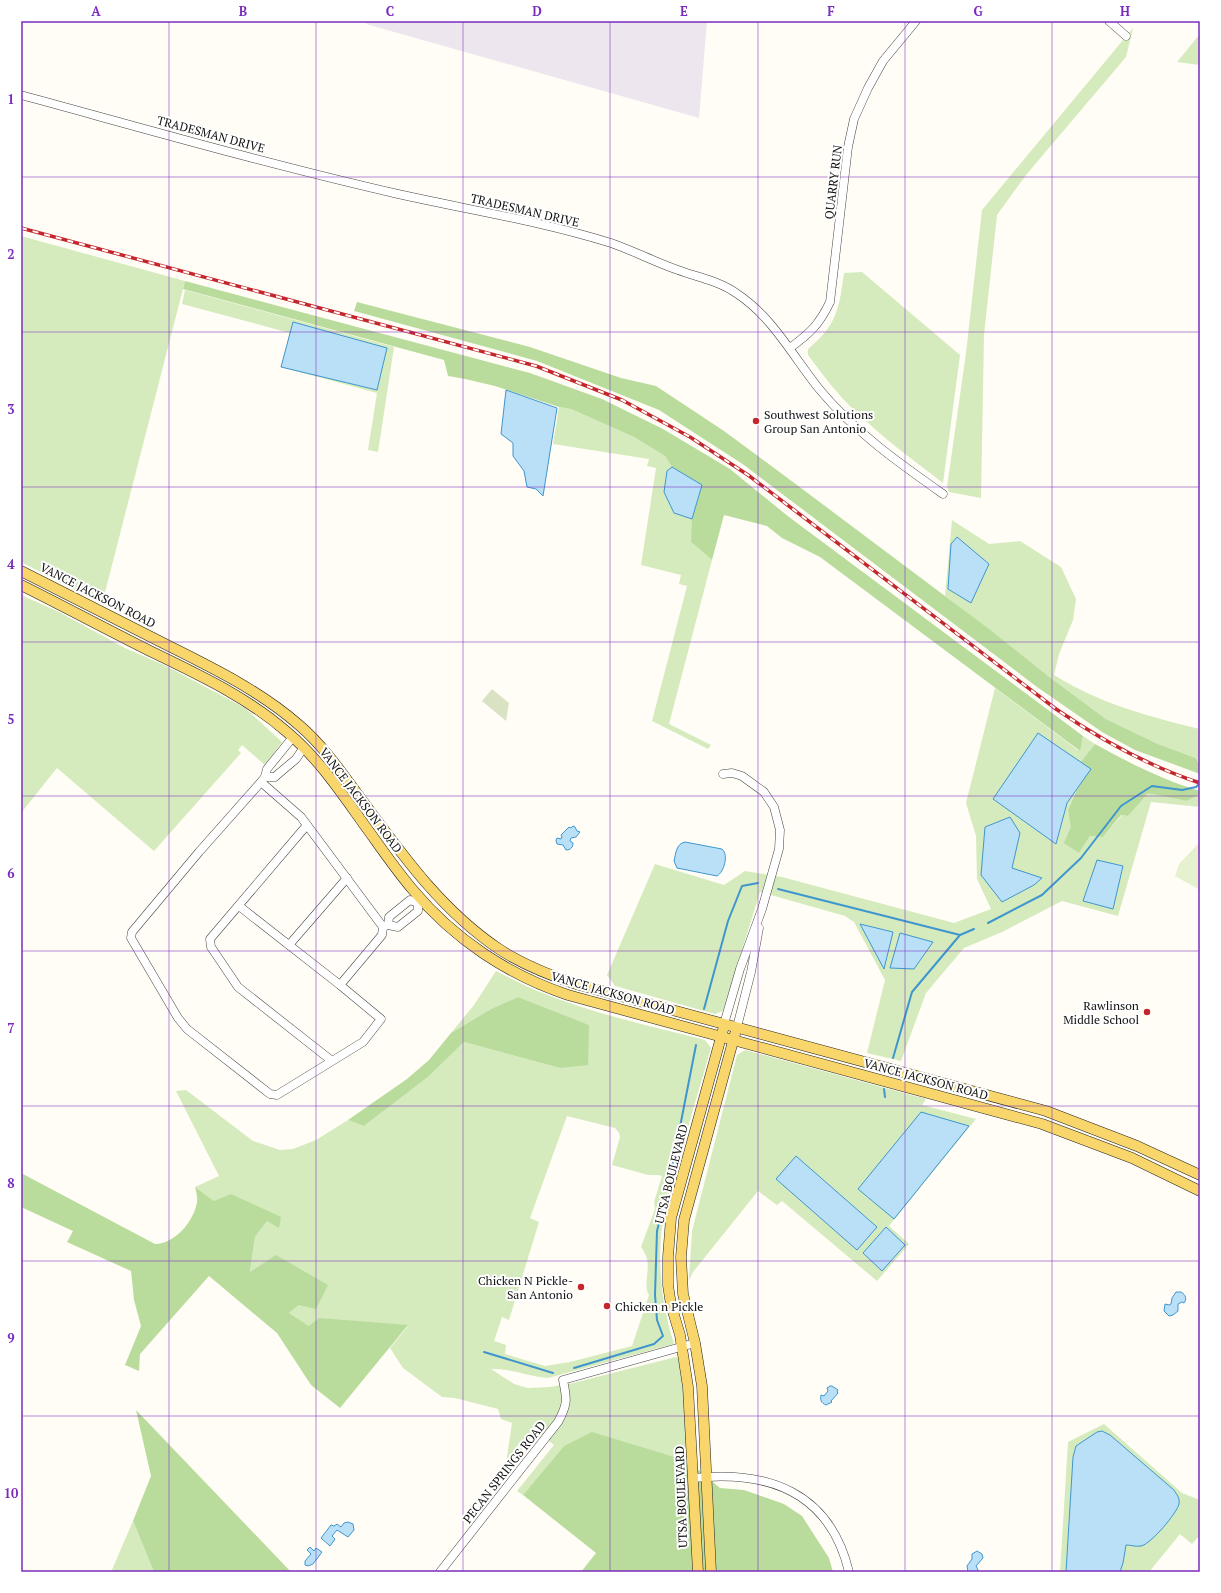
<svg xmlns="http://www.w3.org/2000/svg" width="1221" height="1593" viewBox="0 0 1221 1593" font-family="'PT Serif',serif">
<rect width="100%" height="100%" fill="#fffdf5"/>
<polygon fill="#eee6ef" points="367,21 707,21 699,118 366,24"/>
<g fill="#d5ebbd" fill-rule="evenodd">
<polygon points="1133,28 1126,57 1026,175 997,215 984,335 981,498 949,492 947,487 966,353 982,210"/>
<polygon points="1200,34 1200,65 1177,62"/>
<polygon points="21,236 185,281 102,604 21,562"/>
<path d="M862 272 960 355 943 483C913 460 882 437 855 411 837 394 823 375 808 355V349C837 325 839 309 844 273Z"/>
<polygon points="185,290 394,347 378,452 368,450 377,393 281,367 290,333 182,304"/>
<polygon points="559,407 571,409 634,437 665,456 672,467 702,485 691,542 712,560 669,724 711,745 708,749 652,721 687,586 679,584 681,575 641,565 656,468 647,466 649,459 553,444"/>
<path d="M952 520 989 544 1020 541 1061 567 1076 599 1073 620 1059 654 1054 675C1098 703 1150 717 1200 729V767L1196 758 1158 744 1106 719 1052 679 945 596Z"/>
<polygon points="21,595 59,612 125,648 164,665 245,708 282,742 265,765 242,745 238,750 241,753 154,851 57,768 21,813"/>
<polygon points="995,688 1079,751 1083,736 1095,744 1079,766 1084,773 1068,810 1079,853 1090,836 1103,837 1122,815 1128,816 1148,792 1187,801 1200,794 1200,807 1151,802 1118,916 1062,901 1002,932 964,948 926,993 901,1061 867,1053 885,980 854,922 845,916 760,892 723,1011 715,1014 615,986 607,975 655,864 724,885 745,871 782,877 954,923 991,909 977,879 976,836 966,803"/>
<path d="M496 971C506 976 516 981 526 986 581 1011 647 1025 705 1040L711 1048C699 1090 686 1132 675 1174 670 1194 663 1215 661 1236 658 1273 663 1309 674 1344L548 1378C529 1377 511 1368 491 1369L514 1384 528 1388 550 1387 573 1383 676 1357 679 1359 684 1394 688 1461 592 1433 564 1446 523 1495 517 1491 554 1445 536 1431 505 1470 512 1423 501 1419 498 1409 455 1398 442 1397 403 1368 390 1348 408 1326H309L289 1313 299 1305 250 1273 255 1237 267 1221 281 1217 214 1201 195 1187 219 1176 176 1091 186 1090 253 1141 280 1150 293 1149 316 1140 348 1120 364 1126 428 1077 464 1042 560 1068 588 1025 518 997 491 1009 451 1033 474 1005ZM567 1116 615 1128 619 1133 620 1137 612 1165 648 1175H658L662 1176 654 1202 655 1209 641 1247C643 1250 646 1255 647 1259 650 1270 643 1286 649 1295L632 1346 570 1362 545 1366 505 1354 506 1345 494 1341 502 1317 509 1320 539 1222 530 1218Z"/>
<polygon points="745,1050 926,1099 922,1105 976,1119 889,1226 909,1244 877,1281 782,1201 777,1205 758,1191 693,1272 689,1280 692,1231 737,1055"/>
<polygon points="1104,1424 1182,1493 1200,1500 1200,1535 1192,1544 1180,1534 1149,1572 1060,1572 1068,1442"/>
<polygon points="133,1521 154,1572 111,1572"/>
</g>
<g fill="#b9dc9c">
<polygon points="185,281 530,373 602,399 663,429 730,469 789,517 1083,736 1080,751 820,557 782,538 767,526 724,515 712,560 691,542 692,519 702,485 672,467 665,456 634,437 571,409 559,407 495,386 465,379 448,376 444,360 183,289"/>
<polygon points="357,302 530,347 621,378 656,386 724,431 797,485 985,626 1052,679 1106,719 1158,744 1196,758 1200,767 1200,774 1135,750 1102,732 1037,687 744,465 659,410 537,361 354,311"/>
<path d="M1095 744C1129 763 1163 780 1200 791V794L1187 801 1148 793 1128 816 1121 815 1103 837 1090 836 1079 853 1064 843 1071 827 1068 810 1084 774 1078 766Z"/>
<polygon points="518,997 589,1025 588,1065 560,1068 464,1042 428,1077 364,1126 348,1120 407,1079 429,1060 451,1033 491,1009"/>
<path d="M21 1173 155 1244C175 1244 194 1221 197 1202 198 1198 196 1191 195 1187L214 1201 231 1194 281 1217 279 1228 267 1221 255 1237 250 1272 276 1255 328 1285 316 1309 299 1305 289 1313 309 1326 319 1318 408 1325 340 1408 311 1385 277 1333 209 1276 140 1354 139 1371 125 1365 141 1326 134 1300 131 1271 67 1242 73 1231 21 1207Z"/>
<polygon points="136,1410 291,1572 154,1572 133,1521 151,1476"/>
<polygon points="592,1432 688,1461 720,1488 744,1490 784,1504 802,1516 829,1558 833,1572 581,1572 596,1553 523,1495 564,1446"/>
</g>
<polygon fill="#d9e3c4" points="492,689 509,703 506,721 482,701"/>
<polygon fill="#e6f2cf" points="1200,842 1200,890 1175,876 1179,864"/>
<g fill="#b9e0f7" stroke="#3f96cf">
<polygon points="293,322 387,348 377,390 281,367"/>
<polygon points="506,390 557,408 543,496 536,489 527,487 524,471 513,456 513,443 501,434"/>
<polygon points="672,467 702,485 692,519 674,513 664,492 667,471"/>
<polygon points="957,537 989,564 971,603 948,589 951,544"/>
<polygon points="1038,733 1091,769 1067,803 1056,844 993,799"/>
<polygon points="1010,817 1020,833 1012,868 1042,878 1034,885 1002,902 981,875 985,827"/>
<path d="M573 826 575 827 577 831 580 832 576 837 571 838 570 841 573 843C573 847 571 850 566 850L563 845 557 844 556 840 557 838 561 839 562 837 561 835 569 827 571 828Z"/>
<path d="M685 842 722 849C729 855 724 872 717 876L677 868 674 861C676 853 676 844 685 842Z"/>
<polygon points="1097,860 1123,866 1113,909 1083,901"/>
<polygon points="860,924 893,932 884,969"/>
<polygon points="900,933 933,942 914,969 890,968"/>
<polygon points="921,1112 969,1126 894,1219 858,1189"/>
<polygon points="796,1156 877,1227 857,1250 776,1179"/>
<polygon points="886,1227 905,1245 882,1271 863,1253"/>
<path d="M1176 1292H1181C1186 1295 1187 1299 1184 1303L1182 1302 1178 1304V1311L1173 1315 1169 1316 1164 1311 1165 1304 1169 1305 1171 1304 1172 1298Z"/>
<path d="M830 1386H832L838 1390 837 1392 838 1393 831 1401 832 1402 826 1405C821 1403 820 1400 821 1395L824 1396 828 1391 827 1388Z"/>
<path d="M1102 1431 1110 1435 1174 1490C1177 1495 1180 1498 1179 1504 1177 1513 1151 1544 1141 1546 1137 1547 1130 1545 1126 1545L1123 1563 1120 1572H1066L1073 1457 1076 1446 1097 1432Z"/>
<polygon points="348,1522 353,1524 354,1530 348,1537 337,1530 332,1536 335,1539 330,1546 321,1538 331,1525 334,1526 337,1524 341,1527 344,1523"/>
<polygon points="310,1547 314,1551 316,1548 322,1552 313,1564 308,1566 305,1565 305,1561 311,1554 307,1550"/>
<polygon points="977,1551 982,1554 983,1558 976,1566 978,1570 977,1572 968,1572 967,1566 972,1559 972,1554"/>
</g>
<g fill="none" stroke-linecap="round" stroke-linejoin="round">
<g stroke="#3f96cf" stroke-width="2">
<polyline points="778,889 960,935"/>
<polyline points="988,923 1042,895 1081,858 1121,806 1152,786 1182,790 1196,787 1200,783"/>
<polyline points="704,1009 728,921 742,886 758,883"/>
<polyline points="893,1058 912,992 960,935 974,929"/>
<polyline points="884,1089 885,1097"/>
<polyline points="671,1173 696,1045"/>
<polyline points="484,1352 553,1373"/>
<polyline points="574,1368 654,1344 663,1336 657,1320 655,1295 657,1231 664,1203"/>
</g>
<defs>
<g id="minor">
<polyline points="1109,21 1126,36"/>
<path d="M21 95C146 129 271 165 398 194 469 210 541 221 611 243 634 251 655 262 678 270 697 277 719 281 736 293 773 317 793 357 820 390 855 432 899 463 943 494"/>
<path d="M790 348C810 333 819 325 830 302L848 147 854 119 868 88 883 61 916 21"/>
<polyline points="723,774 732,773 742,776 764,792 774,807 780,830 779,849 762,909 740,969 724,1024"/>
<polyline points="265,777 275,777 277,775 296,759 304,747"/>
<polyline points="261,782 265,777 267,769 293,737"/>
<polyline points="307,825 383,927"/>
<polyline points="239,906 340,985"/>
<polyline points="388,925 389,917 410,900 418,903"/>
<polyline points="289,945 347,878"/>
<polyline points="737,1027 751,972 759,928"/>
<polyline points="332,1061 238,987 211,947 210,939 307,825 301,817 261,782 199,852 132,932 131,938 178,1018 187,1029 270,1094 277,1095 363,1042 381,1019 340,985 382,935 383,927 388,925 398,927 418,911 418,903 421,899"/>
<path d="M693 1478C768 1470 830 1492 849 1572"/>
<path d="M440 1572 558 1422C568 1404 567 1399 563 1380L695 1343"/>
</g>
<g id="major">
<path d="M21 571C68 595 116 619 163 643 211 667 259 690 299 725 326 748 346 779 367 807 406 860 444 912 499 949 522 964 549 975 576 984L1046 1111 1137 1146 1200 1175"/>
<path d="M21 585C65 607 108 630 152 652 199 675 247 697 287 732 318 758 340 791 363 823 379 845 395 869 413 890 454 939 508 975 568 995L1042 1124 1132 1158 1200 1191"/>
<polyline points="698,1572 688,1387 680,1335 671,1305 668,1285 668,1257 671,1218 723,1030"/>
<polyline points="711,1572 702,1386 695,1343 683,1294 681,1257 684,1220 735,1034"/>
</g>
</defs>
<use href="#minor" stroke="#444" stroke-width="9"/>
<use href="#major" stroke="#222" stroke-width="11"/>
<use href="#minor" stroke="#fff" stroke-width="8"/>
<use href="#major" stroke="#f9d66b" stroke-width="10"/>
<defs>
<path id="rail" d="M21 228 536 366 622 400 690 437 748 475 1056 709C1101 740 1148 766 1200 783"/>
</defs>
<use href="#rail" stroke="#c4262e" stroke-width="3.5"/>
<use href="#rail" stroke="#fff" stroke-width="2" stroke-dasharray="6" stroke-linecap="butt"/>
</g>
<path fill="none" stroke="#7b2cbf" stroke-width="1" stroke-opacity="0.55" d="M169 21V1572M316 21V1572M463 21V1572M610 21V1572M758 21V1572M905 21V1572M1052 21V1572M21 177H1200M21 332H1200M21 487H1200M21 642H1200M21 796H1200M21 951H1200M21 1106H1200M21 1261H1200M21 1416H1200"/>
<g fill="#c4262e" stroke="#fff" stroke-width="1.5">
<circle cx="756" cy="421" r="4"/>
<circle cx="1147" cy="1012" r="4"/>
<circle cx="581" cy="1287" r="4"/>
<circle cx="607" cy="1306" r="4"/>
</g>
<g text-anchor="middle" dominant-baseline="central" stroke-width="4" stroke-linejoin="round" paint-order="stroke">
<g font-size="12" fill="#111" stroke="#fff">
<text transform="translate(211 134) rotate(15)">TRADESMAN DRIVE</text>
<text transform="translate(833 182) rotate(-83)">QUARRY RUN</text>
<text transform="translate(525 210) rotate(13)">TRADESMAN DRIVE</text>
<text transform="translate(98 595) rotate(27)">VANCE JACKSON ROAD</text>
<text transform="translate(361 800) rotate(53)">VANCE JACKSON ROAD</text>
<text transform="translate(613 993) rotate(16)">VANCE JACKSON ROAD</text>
<text transform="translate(926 1079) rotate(15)">VANCE JACKSON ROAD</text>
<text transform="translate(671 1174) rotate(-76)">UTSA BOULEVARD</text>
<text transform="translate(504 1472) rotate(-52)">PECAN SPRINGS ROAD</text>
<text transform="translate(681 1497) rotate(-92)">UTSA BOULEVARD</text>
</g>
<g font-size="12" fill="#111" stroke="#fff" text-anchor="start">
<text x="764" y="414">Southwest Solutions<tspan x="764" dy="14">Group San Antonio</tspan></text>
<text x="1139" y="1005" text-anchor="end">Rawlinson<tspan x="1139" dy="14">Middle School</tspan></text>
<text x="573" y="1280" text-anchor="end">Chicken N Pickle-<tspan x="573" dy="14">San Antonio</tspan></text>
<text x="615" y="1306">Chicken n Pickle</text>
</g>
</g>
<rect width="1221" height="1593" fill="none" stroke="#ffffff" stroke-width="44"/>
<rect x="22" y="22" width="1177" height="1549" fill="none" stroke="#7b2cbf" stroke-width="1.5"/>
<g font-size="13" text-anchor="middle" font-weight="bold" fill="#7b2cbf">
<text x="96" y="16">A</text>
<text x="243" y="16">B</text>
<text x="390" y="16">C</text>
<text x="537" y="16">D</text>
<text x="684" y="16">E</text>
<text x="831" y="16">F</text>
<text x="978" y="16">G</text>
<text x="1125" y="16">H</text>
<text x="11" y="104">1</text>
<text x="11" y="259">2</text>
<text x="11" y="414">3</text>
<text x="11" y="569">4</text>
<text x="11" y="724">5</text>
<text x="11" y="878">6</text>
<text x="11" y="1033">7</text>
<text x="11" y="1188">8</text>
<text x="11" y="1343">9</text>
<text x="11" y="1498">10</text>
</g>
</svg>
